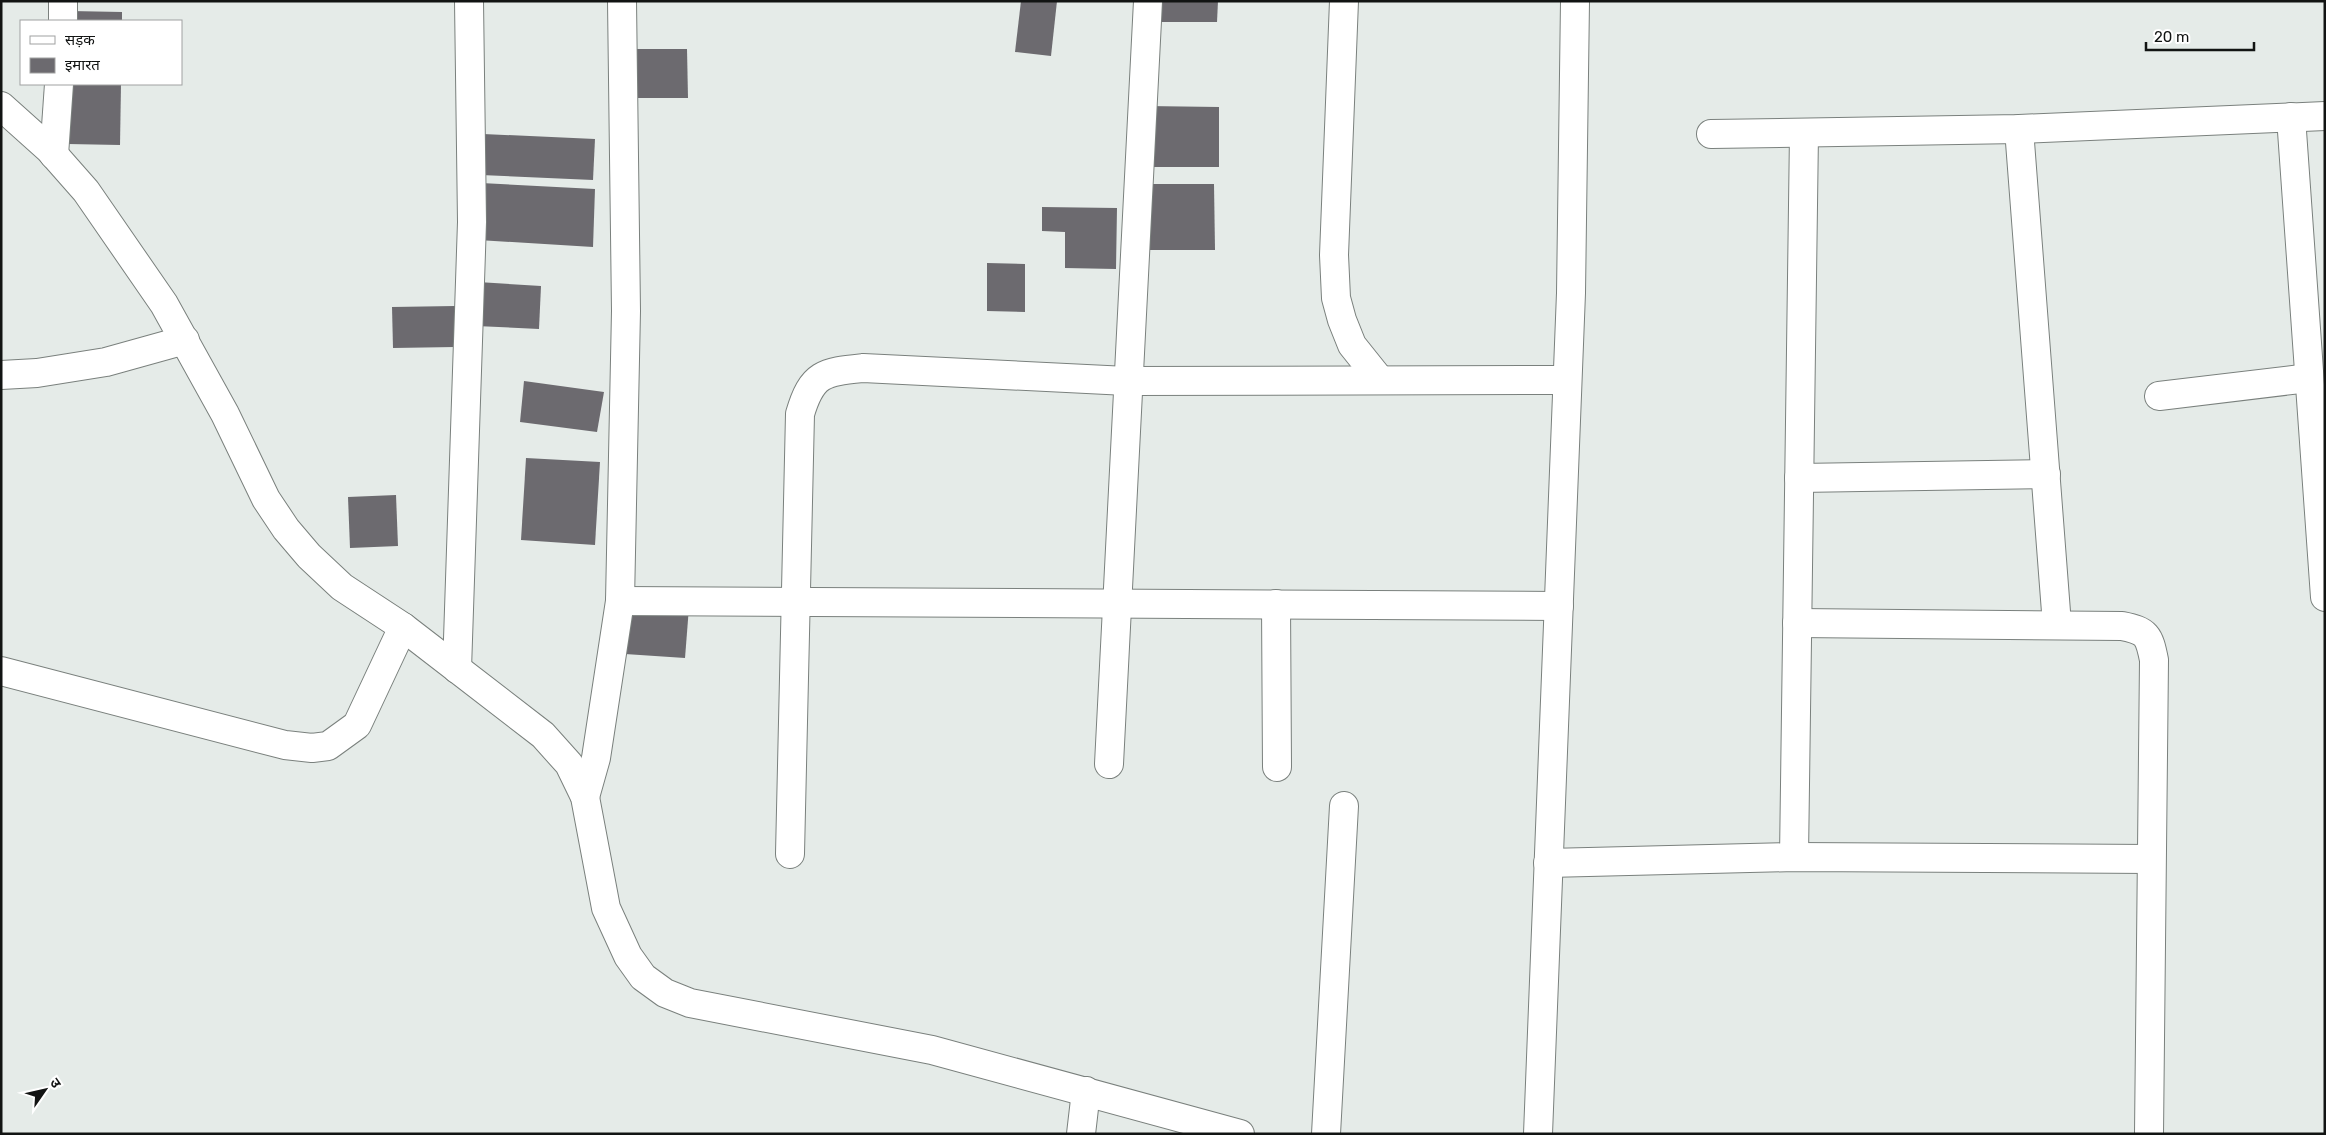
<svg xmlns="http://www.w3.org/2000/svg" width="2326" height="1135" viewBox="0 0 2326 1135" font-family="Rubik,'Noto Sans Devanagari',sans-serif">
<rect width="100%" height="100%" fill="#e5ebe8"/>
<g fill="#6c6a6f">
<polygon points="1021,1 1057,1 1051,56 1015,52"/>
<polygon points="1159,1 1218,1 1217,22 1155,22"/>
<polygon points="70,11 122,12 122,21 70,21"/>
<polygon points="631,49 687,49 688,98 631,98"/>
<polygon points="69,84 121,84 120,145 68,144"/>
<polygon points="1146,106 1219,107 1219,167 1146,167"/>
<polygon points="483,134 595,139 593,180 481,175"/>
<polygon points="481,183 595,189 593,247 478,240"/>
<polygon points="1144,184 1214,184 1215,250 1145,250"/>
<polygon points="1042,207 1117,208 1116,269 1065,268 1065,232 1042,231"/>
<polygon points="987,263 1025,264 1025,312 987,311"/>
<polygon points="478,282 541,286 539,329 476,326"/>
<polygon points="455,306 455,347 393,348 392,307"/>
<polygon points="524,381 604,392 597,432 520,422"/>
<polygon points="526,458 600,462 595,545 521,540"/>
<polygon points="396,495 398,546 350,548 348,497"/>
<polygon points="629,603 689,607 685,658 625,654"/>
</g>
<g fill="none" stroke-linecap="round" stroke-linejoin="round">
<defs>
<g id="minor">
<polyline points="63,1 63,21"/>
<polyline points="1344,1 1334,255 1336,298 1342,320 1352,345 1380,380"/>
<polyline points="1,106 49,149 86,191 164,304 225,414 266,499 286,529 309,556 342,587 403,627 543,735 569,764 585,797 606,908 628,956 643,977 665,993 690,1003 932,1050 1240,1134"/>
<polyline points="2291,117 2325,597"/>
<polyline points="2019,129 2057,625"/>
<polyline points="1711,134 2019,129 2325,116"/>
<polyline points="54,155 59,84"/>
<polyline points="1,375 37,373 106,362 185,340"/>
<polyline points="2159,396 2309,378"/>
<polyline points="1799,478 2046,474"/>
<polyline points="620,601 1559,606"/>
<polyline points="1276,604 1277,767"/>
<path d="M1797 623 2122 626C2147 631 2149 635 2154 660L2149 1134"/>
<polyline points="457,669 472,222 469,1"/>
<polyline points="1,671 285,745 312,748 328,746 357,725 403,627"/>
<polyline points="1109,764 1148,1"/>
<polyline points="585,797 596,758 620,601 626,311 622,1"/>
<path d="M790 854 800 414C812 373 824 372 863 368L1127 381 1567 380"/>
<polyline points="1794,857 1804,133"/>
<polyline points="1548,863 1794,857 2151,859"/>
<polyline points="1081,1134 1086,1091"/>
<polyline points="1326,1134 1344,806"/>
<polyline points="1538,1134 1571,293 1575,1"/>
</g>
</defs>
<use href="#minor" stroke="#7a807d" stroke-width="30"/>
<use href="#minor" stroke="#fff" stroke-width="28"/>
</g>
<rect width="2326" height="1135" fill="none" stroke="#121413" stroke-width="5"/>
<rect x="20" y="20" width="162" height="65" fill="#ffffff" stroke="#a0a1a1"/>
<rect x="30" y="36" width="25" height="8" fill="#ffffff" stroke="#a0a1a1"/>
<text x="65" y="45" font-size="15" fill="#121413">सड़क</text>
<rect x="30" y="58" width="25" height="15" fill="#6c6a6f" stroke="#a0a1a1"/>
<text x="65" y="70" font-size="15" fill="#121413">इमारत</text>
<g transform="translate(45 1090) rotate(56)" stroke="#ffffff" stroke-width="4" paint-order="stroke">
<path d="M0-4L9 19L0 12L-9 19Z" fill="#121413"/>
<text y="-8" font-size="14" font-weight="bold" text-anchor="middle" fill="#121413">उ</text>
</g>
<path d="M2146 42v8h108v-8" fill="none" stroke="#121413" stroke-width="2.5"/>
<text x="2154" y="42" font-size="15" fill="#121413" stroke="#ffffff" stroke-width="4" paint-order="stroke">20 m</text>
</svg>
